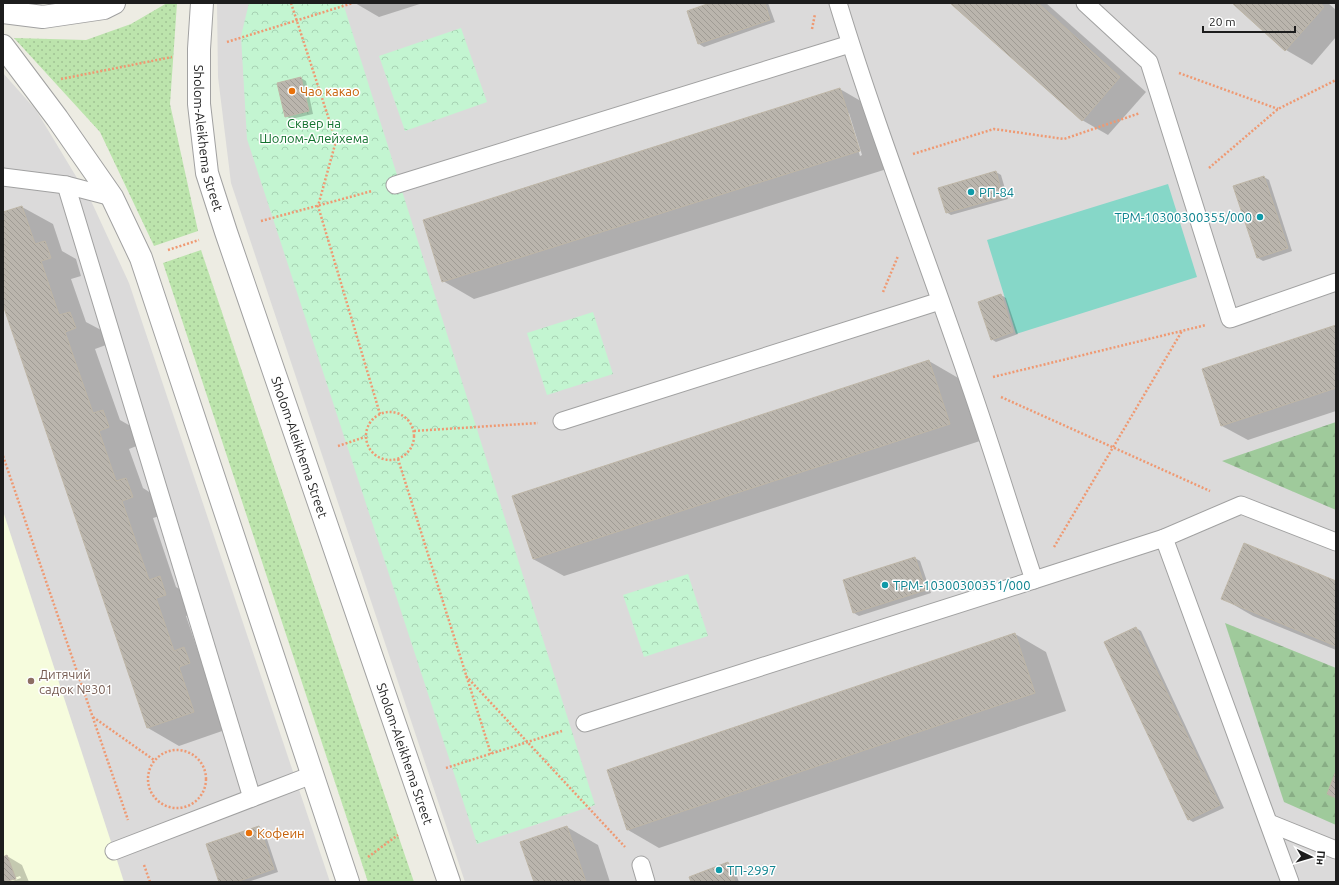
<svg xmlns="http://www.w3.org/2000/svg" width="1339" height="885" viewBox="0 0 1339 885" font-family="Ubuntu,sans-serif">
<defs>
<pattern id="grass-dots" width="8" height="8" patternUnits="userSpaceOnUse"><rect width="8" height="8" fill="#bce4ac"/><path d="M2 2h.1M6 6h.1" fill="none" stroke="#a1c394" stroke-width="1.8" stroke-linecap="round"/></pattern>
<pattern id="forest-firs" width="22" height="20" patternUnits="userSpaceOnUse"><rect width="22" height="20" fill="#9fca9b"/><path d="M5 1l3.5 6h-7zM16 11l3.5 6h-7z" fill="#88ad85"/></pattern>
<pattern id="park-crowns" width="20" height="18" patternUnits="userSpaceOnUse"><rect width="20" height="18" fill="#c3f5d1"/><path d="M2 6a3 3 0 1 1 6 0M12 15a3 3 0 1 1 6 0" fill="none" stroke="#a7d2b3"/></pattern>
<pattern id="building-back-hatch" width="6" height="6" patternUnits="userSpaceOnUse"><rect width="6" height="6" fill="#bab5ad"/><path d="M-1 5l2 2M0 0l6 6M5-1l2 2" fill="none" stroke="#9f9b94"/></pattern>
</defs>
<rect width="100%" height="100%" fill="#edece3"/>
<g fill="#dbdada">
<polygon points="217,3 1336,3 1336,882 465,882 231,183 218,77"/>
<polygon points="3,73 36,110 92,203 129,283 330,882 3,882"/>
</g>
<polygon fill="#f6fcdd" points="3,511 114,851 124,882 3,882"/>
<g fill="url(#grass-dots)">
<polygon points="167,3 177,3 170,104 198,231 154,246 100,132 14,38 86,40 131,24"/>
<polygon points="201,250 398,835 414,882 368,882 163,263"/>
</g>
<g fill="url(#forest-firs)">
<polygon points="1336,422 1336,510 1222,461"/>
<polygon points="1225,623 1336,668 1336,825 1284,802"/>
</g>
<g fill="url(#park-crowns)">
<polygon points="249,3 343,3 595,805 477,844 247,139 241,36"/>
<polygon points="461,28 487,102 405,131 379,56"/>
<polygon points="593,312 613,374 547,395 527,333"/>
<polygon points="688,574 708,636 644,657 623,595"/>
</g>
<polygon fill="#86d7c8" points="1168,184 1197,277 1016,334 987,240"/>
<g fill="#0003" fill-rule="evenodd">
<polygon points="355,3 423,3 379,17"/>
<polygon points="713,3 768,3 775,22 704,47 699,44"/>
<polygon points="951,3 1046,3 1146,92 1108,135 1082,120"/>
<polygon points="1233,3 1328,3 1336,10 1336,37 1312,65 1286,50"/>
<polygon points="301,78 306,81 313,114 291,119 286,116"/>
<path d="M840 89 871 107 890 168 474 299 443 281ZM847 113H849L862 155 860 156Z"/>
<polygon points="996,172 1001,175 1008,199 951,215 946,212"/>
<polygon points="1264,177 1269,180 1292,251 1263,261 1258,258"/>
<polygon points="22,207 53,224 62,251 76,259 81,276 71,279 86,322 101,330 106,345 95,349 120,420 134,428 139,445 129,449 143,488 157,497 163,515 153,518 176,587 190,595 196,612 186,616 200,657 215,666 225,730 179,746 148,728 3,302 3,213"/>
<polygon points="1001,295 1006,298 1018,334 996,342 991,339"/>
<polygon points="1336,326 1336,411 1248,440 1222,426"/>
<polygon points="929,361 960,379 980,441 564,576 533,559"/>
<polygon points="915,558 920,561 931,593 859,616 854,613 844,581"/>
<polygon points="1336,582 1336,650 1253,616 1222,598"/>
<polygon points="1136,628 1141,631 1224,808 1193,822 1188,819"/>
<polygon points="1015,634 1046,652 1066,711 659,848 628,830 608,771"/>
<polygon points="259,827 264,830 278,872 248,882 220,882"/>
<polygon points="567,827 598,845 610,882 535,882"/>
<polygon points="7,856 22,865 29,882 9,882 21,878 20,876 9,880 9,882 3,882 3,858"/>
<polygon points="728,863 733,866 739,882 692,882"/>
</g>
<g fill="url(#building-back-hatch)" stroke="#beb6a7">
<polygon points="710,3 765,3 770,20 698,44 687,11"/>
<polygon points="950,3 1038,3 1120,77 1082,121"/>
<polygon points="1232,3 1320,3 1324,7 1285,51"/>
<polygon points="301,77 309,111 285,117 277,83"/>
<polygon points="840,88 860,151 442,282 423,220"/>
<polygon points="996,171 1003,197 946,213 938,188"/>
<polygon points="1264,176 1288,248 1257,258 1233,186"/>
<polygon points="22,206 35,244 45,241 51,258 41,261 59,315 70,312 76,328 65,332 93,413 103,410 109,427 99,431 116,481 126,478 133,497 122,501 149,580 160,576 166,595 156,598 172,645 174,651 184,647 190,663 179,667 194,712 147,728 3,305 3,212"/>
<polygon points="1001,294 1013,332 991,340 978,302"/>
<polygon points="1336,325 1336,388 1221,426 1202,369"/>
<polygon points="929,360 950,424 533,559 512,496"/>
<polygon points="1244,543 1336,581 1336,646 1221,599"/>
<polygon points="915,557 926,590 853,613 843,580"/>
<polygon points="1136,627 1220,805 1188,820 1104,642"/>
<polygon points="1015,633 1035,693 627,830 607,770"/>
<polygon points="1336,771 1336,798 1327,794"/>
<polygon points="259,826 274,869 236,882 219,882 206,844"/>
<polygon points="567,826 586,882 534,882 520,842"/>
<polygon points="7,855 16,879 3,882 3,857"/>
<polygon points="728,862 735,882 691,882 689,877"/>
</g>
<g fill="none" stroke-linecap="round" stroke-linejoin="round">
<defs>
<g id="service">
<path d="M838 3C877 131 926 256 969 382 992 448 1012 514 1034 580"/>
<polyline points="1085,3 1149,62 1230,319 1336,282"/>
<polyline points="3,177 66,185 112,197"/>
<polyline points="66,185 252,798"/>
<polyline points="395,185 850,44"/>
<polyline points="562,421 940,301"/>
<polyline points="1164,538 1241,505 1336,542"/>
<polyline points="585,723 1034,580 1164,538 1290,882"/>
<polyline points="1269,823 1336,850"/>
<polyline points="114,851 312,775"/>
<polyline points="641,865 646,882"/>
</g>
<g id="tertiary">
<path id="s1" d="M202 3 199 49V104L207 173 226 232 449 882"/>
<polyline points="3,12 43,17 104,8 114,3"/>
<polyline points="3,46 57,118 112,197 141,258 348,882"/>
</g>
</defs>
<use href="#service" stroke="#a1a1a1" stroke-width="19"/>
<use href="#tertiary" stroke="#a1a1a1" stroke-width="24"/>
<g stroke="#ef9972" stroke-width="2.5" stroke-dasharray="2 2" stroke-linecap="butt">
<polyline points="291,3 336,141 318,206 380,414"/>
<polyline points="812,29 815,14"/>
<polyline points="227,42 353,3"/>
<polyline points="1179,73 1278,109"/>
<polyline points="61,79 172,57"/>
<polyline points="913,154 994,129 1064,139 1140,113"/>
<polyline points="1209,168 1278,109 1336,80"/>
<polyline points="261,221 372,191"/>
<polyline points="168,250 199,240"/>
<polyline points="883,292 898,256"/>
<polyline points="993,377 1206,325"/>
<polyline points="1001,397 1210,491"/>
<circle cx="390" cy="436" r="24"/>
<polyline points="414,431 538,423"/>
<polyline points="338,446 365,437"/>
<polyline points="3,456 128,820"/>
<polyline points="398,459 491,754"/>
<polyline points="1054,547 1182,331"/>
<polyline points="466,676 625,847"/>
<polyline points="93,717 154,760"/>
<circle cx="177" cy="779" r="29"/>
<polyline points="446,768 562,731"/>
<polyline points="368,857 398,835"/>
<polyline points="144,865 150,882"/>
</g>
<use href="#service" stroke="#fff" stroke-width="17"/>
<use href="#tertiary" stroke="#fff" stroke-width="22"/>
</g>
<g fill="#e8710a" stroke="#fff" stroke-width="1.5">
<circle cx="292" cy="91" r="4"/>
<circle cx="249" cy="833" r="4"/>
</g>
<g fill="#0f9aa8" stroke="#fff" stroke-width="1.5">
<circle cx="971" cy="192" r="4"/>
<circle cx="1260" cy="217" r="4"/>
<circle cx="885" cy="585" r="4"/>
<circle cx="719" cy="870" r="4"/>
</g>
<circle fill="#8d6e63" stroke="#fff" stroke-width="1.5" cx="31" cy="681" r="4"/>
<g text-anchor="middle" dominant-baseline="central" stroke-width="3" stroke-linejoin="round" paint-order="stroke">
<g font-size="13" fill="#c56008" stroke="#fff" text-anchor="start">
<text x="300" y="91">Чао какао</text>
<text x="257" y="833">Кофеин</text>
</g>
<g font-size="13" fill="#13722e" stroke="#fff">
<text x="314" y="123">Сквер на<tspan x="314" dy="15">Шолом-Алейхема</tspan></text>
</g>
<g font-size="13" fill="#1d1d1d" stroke="#fff">
<text stroke="none"><textPath href="#s1" startOffset="136">Sholom-Aleikhema Street</textPath></text>
<text stroke="none"><textPath href="#s1" startOffset="460">Sholom-Aleikhema Street</textPath></text>
<text stroke="none"><textPath href="#s1" startOffset="784">Sholom-Aleikhema Street</textPath></text>
</g>
<g font-size="13" fill="#0d838f" stroke="#fff" text-anchor="start">
<text x="979" y="192">РП-84</text>
<text x="1252" y="217" text-anchor="end">ТРМ-10300300355/000</text>
<text x="893" y="585">ТРМ-10300300351/000</text>
<text x="727" y="870">ТП-2997</text>
</g>
<g font-size="13" fill="#785e54" stroke="#fff" text-anchor="start">
<text x="39" y="674">Дитячий<tspan x="39" dy="15">садок №301</tspan></text>
</g>
</g>
<rect width="1339" height="885" fill="none" stroke="#1d1d1d" stroke-width="8"/>
<g transform="translate(1311 857) rotate(95)" stroke="#ffffff" stroke-width="3" paint-order="stroke">
<path d="M0-3L7 15L0 10L-7 15Z" fill="#1d1d1d"/>
<text y="-6" font-size="11" font-weight="bold" text-anchor="middle" fill="#1d1d1d">Пн</text>
</g>
<path d="M1203 26v6h92v-6" fill="none" stroke="#1d1d1d" stroke-width="2"/>
<text x="1209" y="26" font-size="12" fill="#1d1d1d" stroke="#ffffff" stroke-width="3" paint-order="stroke">20 m</text>
</svg>
